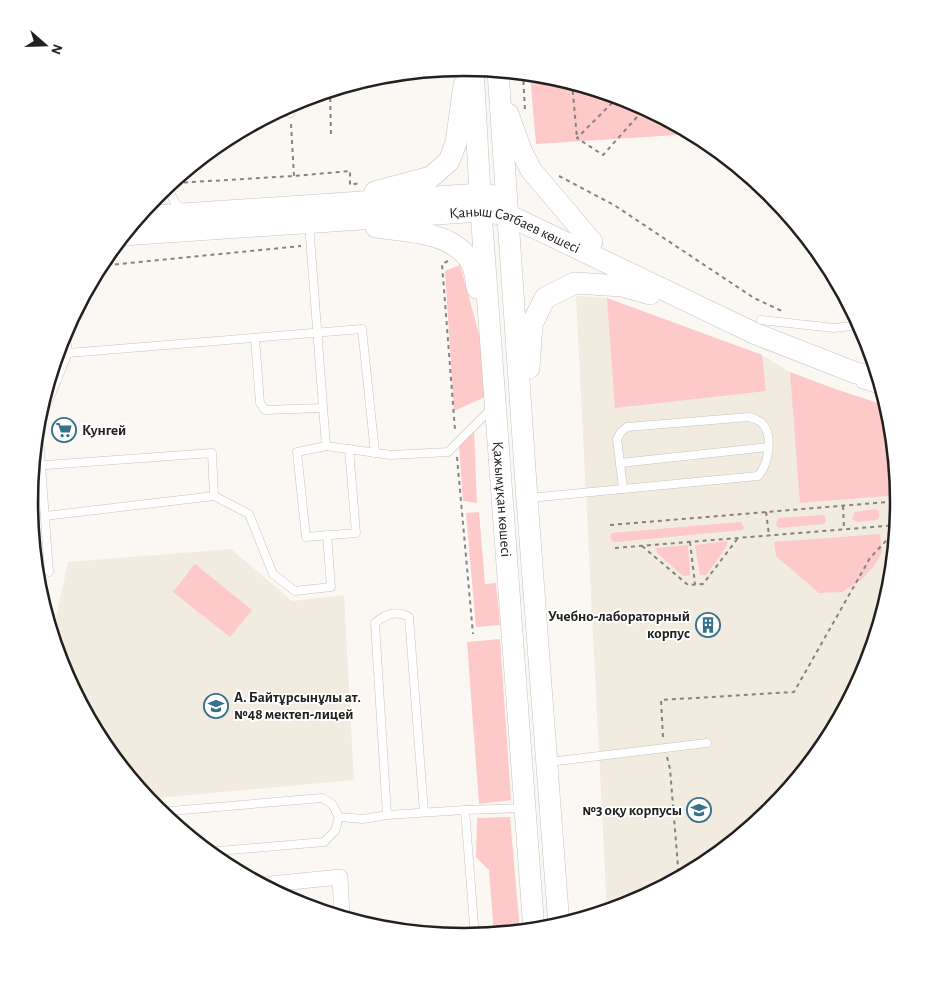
<svg xmlns="http://www.w3.org/2000/svg" width="928" height="1005" viewBox="0 0 928 1005" font-family="'Alegreya Sans',sans-serif">
<rect width="100%" height="100%" fill="#fbf8f4"/>
<g fill="#f2ebe0">
<polygon points="576,296 607,298 762,355 790,372 835,389 887,406 891,418 899,503 891,588 866,669 826,745 772,810 706,865 630,905 607,912"/>
<polygon points="231,549 292,601 344,595 354,780 147,799 102,744 62,669 52,637 68,562"/>
</g>
<g fill="#fdc9c9">
<polygon points="530,74 549,76 631,100 693,134 536,144"/>
<polygon points="460,265 482,345 485,397 454,411 445,271"/>
<polygon points="607,298 762,355 766,391 615,408"/>
<polygon points="790,372 835,389 887,406 891,418 898,495 800,503"/>
<polygon points="474,431 477,503 463,501 459,445"/>
<polygon points="876,509 879,512 879,517 877,520 857,522 852,519 855,512"/>
<polygon points="479,512 485,584 496,583 500,625 476,627 466,513"/>
<polygon points="823,515 825,517 826,521 824,524 780,528 776,526 778,518"/>
<polygon points="739,522 742,523 744,528 742,530 616,542 612,541 610,536 612,533"/>
<polygon points="880,534 882,552 874,566 862,579 842,592 819,593 776,556 774,542"/>
<polygon points="727,541 727,546 706,575 700,575 695,545"/>
<polygon points="688,545 690,575 683,576 657,553 656,548"/>
<polygon points="195,564 252,610 230,637 173,592"/>
<polygon points="500,639 511,800 479,804 467,642"/>
<polygon points="510,817 520,932 494,935 489,870 476,857 477,818"/>
</g>
<g fill="none" stroke-linecap="round" stroke-linejoin="round">
<defs>
<g id="lane">
<polyline points="280,110 290,113 290,105"/>
<polyline points="167,186 174,201 183,211"/>
<polyline points="309,224 326,446 391,455 448,452 493,407"/>
<polyline points="761,320 834,328 860,325"/>
<polyline points="255,338 260,403 265,410 322,408"/>
<polyline points="68,353 362,329 375,453"/>
<polyline points="861,384 883,391"/>
<polyline points="326,446 297,452 306,537 356,533 349,449"/>
<polyline points="620,463 768,447"/>
<polyline points="32,466 212,453 214,496 45,516"/>
<polyline points="214,496 249,514 273,574 295,591 331,587 327,535"/>
<path d="M529 498 758 476C769 464 774 434 761 422 758 420 753 418 749 417L627 427 621 432 617 439 623 488"/>
<polyline points="49,572 38,426 68,353 65,329"/>
<polyline points="549,762 707,743"/>
<polyline points="159,812 322,798 332,804 339,817 335,831 324,842 207,852"/>
<path d="M424 812 409 617C397 610 385 614 375 623L387 815 465 810"/>
<polyline points="339,817 363,819 387,815"/>
<polyline points="475,937 465,810 523,808"/>
</g>
<polyline id="street" points="261,885 340,877 342,918"/>
<g id="secondary">
<path id="s1" d="M473 68 481 211 534 931"/>
<polyline points="498,71 527,499 559,926"/>
<polyline points="508,114 521,150 531,170 592,242"/>
<polyline points="375,192 431,177 449,161 456,143 464,85"/>
<polyline points="138,217 480,194 494,196"/>
<path d="M376 227C408 232 452 231 471 262 475 269 476 280 477 288"/>
<path id="s2" d="M123 235 481 211 508 215 756 334 856 373 879 378"/>
<polyline points="529,368 532,324 545,298 575,283 622,286 650,294"/>
</g>
</defs>
<use href="#lane" stroke="#c5c2be" stroke-width="9"/>
<use href="#street" stroke="#c5c2be" stroke-width="16"/>
<use href="#secondary" stroke="#c5c2be" stroke-width="22"/>
<g stroke="#858380" stroke-width="2" stroke-dasharray="4 4" stroke-linecap="butt">
<polyline points="523,73 525,111"/>
<polyline points="572,83 577,138"/>
<polyline points="330,90 331,137"/>
<polyline points="618,97 577,138 603,155 645,108"/>
<polyline points="291,124 294,176"/>
<polyline points="559,176 614,205 754,298 784,312"/>
<polyline points="176,183 294,176 350,171 350,185 360,183"/>
<polyline points="448,261 442,264 455,430"/>
<polyline points="99,266 301,246"/>
<polyline points="457,457 473,634"/>
<polyline points="898,501 899,507"/>
<polyline points="843,506 844,528"/>
<polyline points="766,512 769,535"/>
<polyline points="610,525 899,501"/>
<polyline points="690,542 695,584"/>
<polyline points="642,546 688,585 703,584 738,538"/>
<polyline points="615,548 897,525"/>
<polyline points="663,737 661,700 794,692 870,558 897,529"/>
<polyline points="667,757 670,769 679,879"/>
</g>
<use href="#lane" stroke="#fff" stroke-width="8"/>
<use href="#street" stroke="#fff" stroke-width="15"/>
<use href="#secondary" stroke="#fff" stroke-width="21"/>
</g>
<defs>
<symbol id="supermarket-ring" viewBox="-11 -11 22 22"><circle r="9.5" fill="#fff" stroke="#38718a" stroke-width="1.5"/><path d="M-6-5.5h2.5l.6 2H6L4.5 2H-2.5L-4.4-4H-6ZM-1.5 3.2a1.3 1.3 0 1 0 .1 0ZM3 3.2a1.3 1.3 0 1 0 .1 0Z" fill="#38718a"/></symbol>
<symbol id="building-ring" viewBox="-11 -11 22 22"><circle r="9.5" fill="#fff" stroke="#38718a" stroke-width="1.5"/><path d="M-4-6H4V6H1V3H-1V6H-4ZM-2.5-4.3h1.7v1.8h-1.7ZM.8-4.3h1.7v1.8H.8ZM-2.5-1h1.7V.8h-1.7ZM.8-1h1.7V.8H.8Z" fill="#38718a"/></symbol>
<symbol id="school-ring" viewBox="-11 -11 22 22"><circle r="9.5" fill="#fff" stroke="#38718a" stroke-width="1.5"/><path d="M0-5L7-2L0 1L-7-2ZM-4 1L0 2.5L4 1V4Q0 6-4 4Z" fill="#38718a"/></symbol>
<symbol id="university-ring" viewBox="-11 -11 22 22"><circle r="9.5" fill="#fff" stroke="#38718a" stroke-width="1.5"/><path d="M0-5L7-2L0 1L-7-2ZM-4 1L0 2.5L4 1V4Q0 6-4 4Z" fill="#38718a"/></symbol>
</defs>
<g fill-rule="evenodd">
<use href="#supermarket-ring" x="50" y="416" width="28" height="28"/>
<use href="#building-ring" x="694" y="611" width="28" height="28"/>
<use href="#school-ring" x="202" y="692" width="28" height="28"/>
<use href="#university-ring" x="685" y="796" width="28" height="28"/>
</g>
<g text-anchor="middle" dominant-baseline="central" stroke-width="4" stroke-linejoin="round" paint-order="stroke">
<g font-size="15" fill="#22211f" stroke="#fff">
<text stroke="none"><textPath href="#s2" startOffset="396">Қаныш Сәтбаев көшесі</textPath></text>
<text stroke="none"><textPath href="#s1" startOffset="432">Қажымұқан көшесі</textPath></text>
</g>
<g font-size="15" font-weight="bold" fill="#22211f" stroke="#fff" text-anchor="start">
<text x="82" y="430">Кунгей</text>
<text x="690" y="616" text-anchor="end">Учебно-лабораторный<tspan x="690" dy="17">корпус</tspan></text>
<text x="234" y="697">А. Байтұрсынұлы ат.<tspan x="234" dy="17">№48 мектеп-лицей</tspan></text>
<text x="682" y="810" text-anchor="end">№3 оқу корпусы</text>
</g>
</g>
<path d="M0 0H928V1005H0ZM38 502a426 426 0 1 1 852 0a426 426 0 1 1-852 0Z" fill="#fff" fill-rule="evenodd"/>
<path fill="none" stroke="#22211f" stroke-width="2.5" d="M38 502a426 426 0 1 1 852 0a426 426 0 1 1-852 0Z"/>
<g transform="translate(45 45) rotate(110)" stroke="#ffffff" stroke-width="4" paint-order="stroke">
<path d="M0-4L9 19L0 12L-9 19Z" fill="#22211f"/>
<text y="-8" font-size="14" font-weight="bold" text-anchor="middle" fill="#22211f">N</text>
</g>
</svg>
